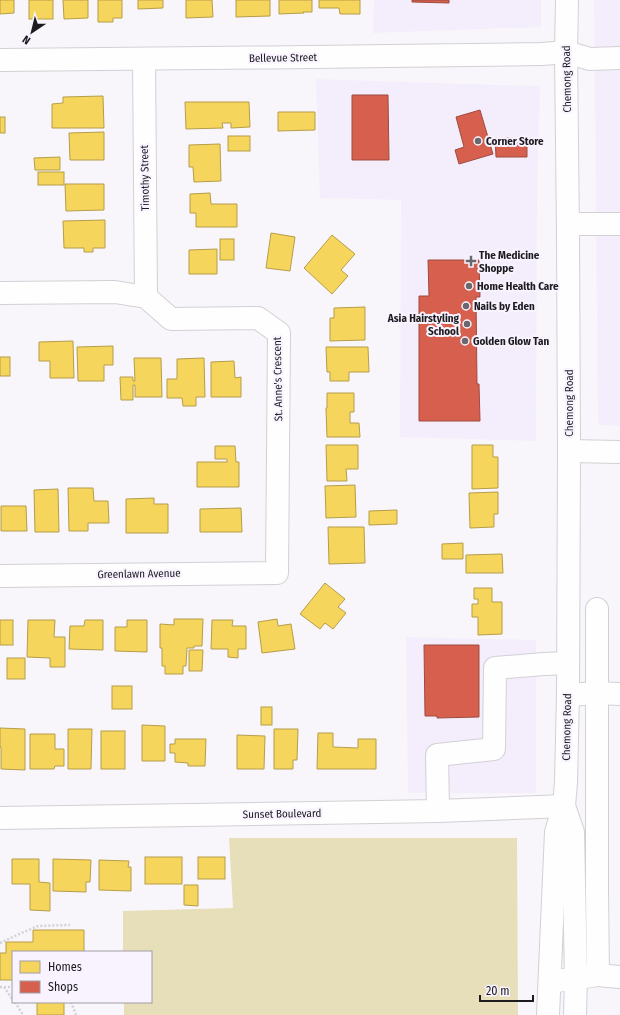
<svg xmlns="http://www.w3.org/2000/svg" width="620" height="1015" viewBox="0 0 620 1015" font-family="'Fira Sans Condensed',sans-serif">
<rect width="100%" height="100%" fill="#f8f6fb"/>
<g fill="#f4eefc">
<polygon points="374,0 541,0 541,27 373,33"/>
<polygon points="594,0 620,0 620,426 598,425"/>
<polygon points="316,79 436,83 540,86 537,201 536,441 400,437 401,200 320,198"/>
<polygon points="406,637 536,640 536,793 408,793"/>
</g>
<polygon fill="#e7dfb9" points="229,838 517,838 518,1015 124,1015 124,1002 151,1002 151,952 123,952 123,911 233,908"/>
<g fill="#f6d55c" stroke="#b59d4a">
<polygon points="0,0 14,0 14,13 0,14"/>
<rect x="29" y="0" width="24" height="19"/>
<polygon points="63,0 88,0 88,18 64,19"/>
<polygon points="98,0 122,0 122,18 113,18 113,22 98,22"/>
<polygon points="138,0 163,0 163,8 138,9"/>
<polygon points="186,0 212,0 213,17 186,18"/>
<polygon points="236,0 270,0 270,16 236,17"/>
<polygon points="279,0 312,0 312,12 303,12 304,13 279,14"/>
<polygon points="319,0 360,0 360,14 340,14 339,8 319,8"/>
<polygon points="103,96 104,128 52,128 52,104 63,103 63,97"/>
<polygon points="185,102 249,102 250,127 231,128 231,123 222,123 223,128 186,129"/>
<polygon points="278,112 315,112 315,130 278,131"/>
<rect x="0" y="117" width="5" height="16"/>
<polygon points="104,132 104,160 70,160 69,133"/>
<rect x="228" y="136" width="22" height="15"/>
<polygon points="220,144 221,181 194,182 193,167 189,167 189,145"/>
<polygon points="60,157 60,170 35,170 34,158"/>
<rect x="38" y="172" width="26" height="13"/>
<polygon points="65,184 104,184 104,210 66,211"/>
<polygon points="210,193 211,204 237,204 237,227 196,227 196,213 190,213 190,194"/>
<polygon points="105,220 105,248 93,248 93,252 84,252 84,248 64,248 63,221"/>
<polygon points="271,233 295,237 290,271 266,268"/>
<polygon points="332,235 355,254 341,270 348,276 332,294 304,268"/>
<rect x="220" y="239" width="14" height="21"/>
<polygon points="217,249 217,274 189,274 189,250"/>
<polygon points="365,307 365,340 330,341 330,318 334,318 334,308"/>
<polygon points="73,341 74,378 50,378 50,361 39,361 39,342"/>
<polygon points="113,346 113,365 104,365 104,381 78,381 77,347"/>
<polygon points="326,347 368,347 369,372 349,372 349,381 330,381 330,372 327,372"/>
<rect x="0" y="357" width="10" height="19"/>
<polygon points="134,358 161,358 162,397 135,397 135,385 133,385 133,400 121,400 120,377 133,377 133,381 135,381"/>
<polygon points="204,358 205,397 196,397 196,406 183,406 182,398 167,398 167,379 177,379 177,359"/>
<polygon points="234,361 235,378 241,377 241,397 211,397 211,362"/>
<polygon points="327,393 354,393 354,412 350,412 350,423 359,423 360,437 327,437 326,408 327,408"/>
<polygon points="326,445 358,445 358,469 346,469 347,481 327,481"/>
<polygon points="472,445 493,445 493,457 498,457 498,488 472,489"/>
<polygon points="215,446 235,446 236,462 239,462 239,487 197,487 197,462 227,462 227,459 215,459"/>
<polygon points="355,485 356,517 326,518 325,486"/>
<polygon points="68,488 93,488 94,501 108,501 109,523 88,523 88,531 69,531"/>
<polygon points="58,489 59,532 35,532 34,490"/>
<polygon points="498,492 498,514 494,514 494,527 470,528 469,493"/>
<polygon points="154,498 154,504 168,504 168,533 126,533 126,499"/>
<polygon points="1,506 26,506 27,531 1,531"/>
<polygon points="241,508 242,532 200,532 200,509"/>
<polygon points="397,510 397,524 369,525 369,511"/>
<polygon points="328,527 364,527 365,563 329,564"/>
<polygon points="463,543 463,559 442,559 442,544"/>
<polygon points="502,554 503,573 466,573 466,555"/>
<polygon points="325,583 345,599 338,607 346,613 333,629 325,623 320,629 300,614"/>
<polygon points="474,588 492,588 492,602 502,602 502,634 478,635 478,617 472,617 472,604 478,604 478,599 474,599"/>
<polygon points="174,619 203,619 202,646 194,646 194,648 187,648 186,666 183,666 183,674 165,674 165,666 162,666 162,648 160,648 160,624 174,625"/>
<polygon points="277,619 278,626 291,624 295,649 262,653 258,622"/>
<rect x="0" y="620" width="13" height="25"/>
<polygon points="28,620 55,620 54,637 65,637 65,667 50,667 50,658 27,657"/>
<polygon points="85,620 103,620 103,650 69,649 70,626 84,626"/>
<polygon points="127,620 147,620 147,652 115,651 115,627 127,627"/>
<polygon points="212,620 233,620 232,626 246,626 246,649 238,649 238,658 228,657 228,649 211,649"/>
<polygon points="189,650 203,650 202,671 189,671"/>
<rect x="7" y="658" width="18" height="21"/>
<rect x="112" y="686" width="20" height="23"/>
<rect x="261" y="707" width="11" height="18"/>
<polygon points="142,725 165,726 165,761 142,761"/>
<polygon points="0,728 25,729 25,770 1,769 1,747 0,747"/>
<polygon points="68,729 92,729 91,769 68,769"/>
<polygon points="274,729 298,729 297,760 293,760 293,769 274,769"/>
<rect x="101" y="731" width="24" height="38"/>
<polygon points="318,733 333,733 333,747 358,748 358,739 376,739 376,769 317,769"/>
<polygon points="30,734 55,734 55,749 64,749 64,766 55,766 54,769 30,769"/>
<polygon points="237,735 265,736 264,769 237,769"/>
<polygon points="175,739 206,739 205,766 188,766 188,763 175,762 175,753 170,753 170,744 175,744"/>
<rect x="145" y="857" width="37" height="27"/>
<rect x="198" y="857" width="27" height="22"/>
<polygon points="12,859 39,859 39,882 50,883 50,911 30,910 30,884 12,884"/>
<polygon points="53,859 91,860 90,882 86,882 86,892 53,891"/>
<polygon points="99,860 129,861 128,867 131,867 131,891 99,890"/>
<polygon points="184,885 198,885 198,906 184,905"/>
<polygon points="33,930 84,930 84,952 13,952 13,980 0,980 0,953 6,953 6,942 33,942"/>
<rect x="37" y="1002" width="27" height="13"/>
</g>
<g fill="#d6604d" stroke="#9e4b40">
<polygon points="412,0 449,0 449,3 412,2"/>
<polygon points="352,95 388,95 389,160 352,160"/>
<polygon points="480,110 493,154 459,164 455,150 464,147 456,117"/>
<polygon points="495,138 527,138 527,157 496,157"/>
<polygon points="428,260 479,260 480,297 476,297 477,384 479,384 480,421 419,421 419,296 429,296"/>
<polygon points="424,645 479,645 479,717 437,718 437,716 425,716"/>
</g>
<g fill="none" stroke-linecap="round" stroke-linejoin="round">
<defs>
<g id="minor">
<polyline points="144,59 146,297"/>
<path d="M0 60C181 59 361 56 542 54L566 52 590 59 620 58"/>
<polyline points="568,224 620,224"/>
<polyline points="0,293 115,292 146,297 171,319 258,318 279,333 277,573 0,576"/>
<polyline points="569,451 620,452"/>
<polyline points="597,609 597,891 598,975"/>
<polyline points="568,695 597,693 620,694"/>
<polyline points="438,811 437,755 494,749 495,668 544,664 568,663"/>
<polyline points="0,818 438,811 564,806"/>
<polyline points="550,982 598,975 620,977"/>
</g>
<g id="major">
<polyline points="564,806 573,832 576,979 575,1015"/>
<polyline points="548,1015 556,832 564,806 566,782 568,695 569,451 568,234 566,52 567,0"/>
</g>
</defs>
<use href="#minor" stroke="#d2d0d5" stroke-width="24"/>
<use href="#major" stroke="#d2d0d5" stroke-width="24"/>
<g stroke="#d3d2d5" stroke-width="2.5" stroke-dasharray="2 2" stroke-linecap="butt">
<polyline points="0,943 17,935 38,926 70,925"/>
<polyline points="0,987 13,987"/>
<polyline points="4,987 13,1000"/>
<polyline points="15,1002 23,1015"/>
<polyline points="71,1002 76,1015"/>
</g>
<use href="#minor" stroke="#fefefe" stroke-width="22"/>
<use href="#major" stroke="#fefefe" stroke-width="22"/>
</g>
<g fill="#6a686d" stroke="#f8f3fe" stroke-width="1.5">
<circle cx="478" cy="141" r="4"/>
<path d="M469 255h4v4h4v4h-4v4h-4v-4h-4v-4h4z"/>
<circle cx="469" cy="286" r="4"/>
<circle cx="466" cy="306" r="4"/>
<circle cx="467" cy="324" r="4"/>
<circle cx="465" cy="341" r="4"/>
</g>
<g text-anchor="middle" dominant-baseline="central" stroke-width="4" stroke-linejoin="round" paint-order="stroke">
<g font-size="11" fill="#1d1b20" stroke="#f8f3fe">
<text transform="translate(283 58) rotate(-1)">Bellevue Street</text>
<text transform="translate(567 79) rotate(-91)">Chemong Road</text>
<text transform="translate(145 178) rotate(-91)">Timothy Street</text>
<text transform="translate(278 379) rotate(-91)">St. Anne's Crescent</text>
<text transform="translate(569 403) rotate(-90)">Chemong Road</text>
<text transform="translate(139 574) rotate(-1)">Greenlawn Avenue</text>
<text transform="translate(567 727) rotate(-89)">Chemong Road</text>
<text transform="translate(282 814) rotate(-1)">Sunset Boulevard</text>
</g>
<g font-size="11" font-weight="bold" fill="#1d1b20" stroke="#f8f3fe" text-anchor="start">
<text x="486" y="141">Corner Store</text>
<text x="479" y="255">The Medicine<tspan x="479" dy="13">Shoppe</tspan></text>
<text x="477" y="286">Home Health Care</text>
<text x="474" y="306">Nails by Eden</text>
<text x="459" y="318" text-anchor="end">Asia Hairstyling<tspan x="459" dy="13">School</tspan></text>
<text x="473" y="341">Golden Glow Tan</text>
</g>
</g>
<rect x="12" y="951" width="140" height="52" fill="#f8f3fe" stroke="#a09da5"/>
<rect x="20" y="961" width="20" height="12" fill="#f6d55c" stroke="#a09da5"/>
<text x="48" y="971" font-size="12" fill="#1d1b20">Homes</text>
<rect x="20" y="981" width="20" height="12" fill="#d6604d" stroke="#a09da5"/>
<text x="48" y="991" font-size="12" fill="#1d1b20">Shops</text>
<g transform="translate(32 32) rotate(215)" stroke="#f8f3fe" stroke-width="3" paint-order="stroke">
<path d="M0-3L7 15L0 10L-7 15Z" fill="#1d1b20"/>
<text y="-6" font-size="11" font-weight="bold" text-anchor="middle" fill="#1d1b20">N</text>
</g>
<path d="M480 995v6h53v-6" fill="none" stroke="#1d1b20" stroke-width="2"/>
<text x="486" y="995" font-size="12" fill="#1d1b20" stroke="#f8f3fe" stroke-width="3" paint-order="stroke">20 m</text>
</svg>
